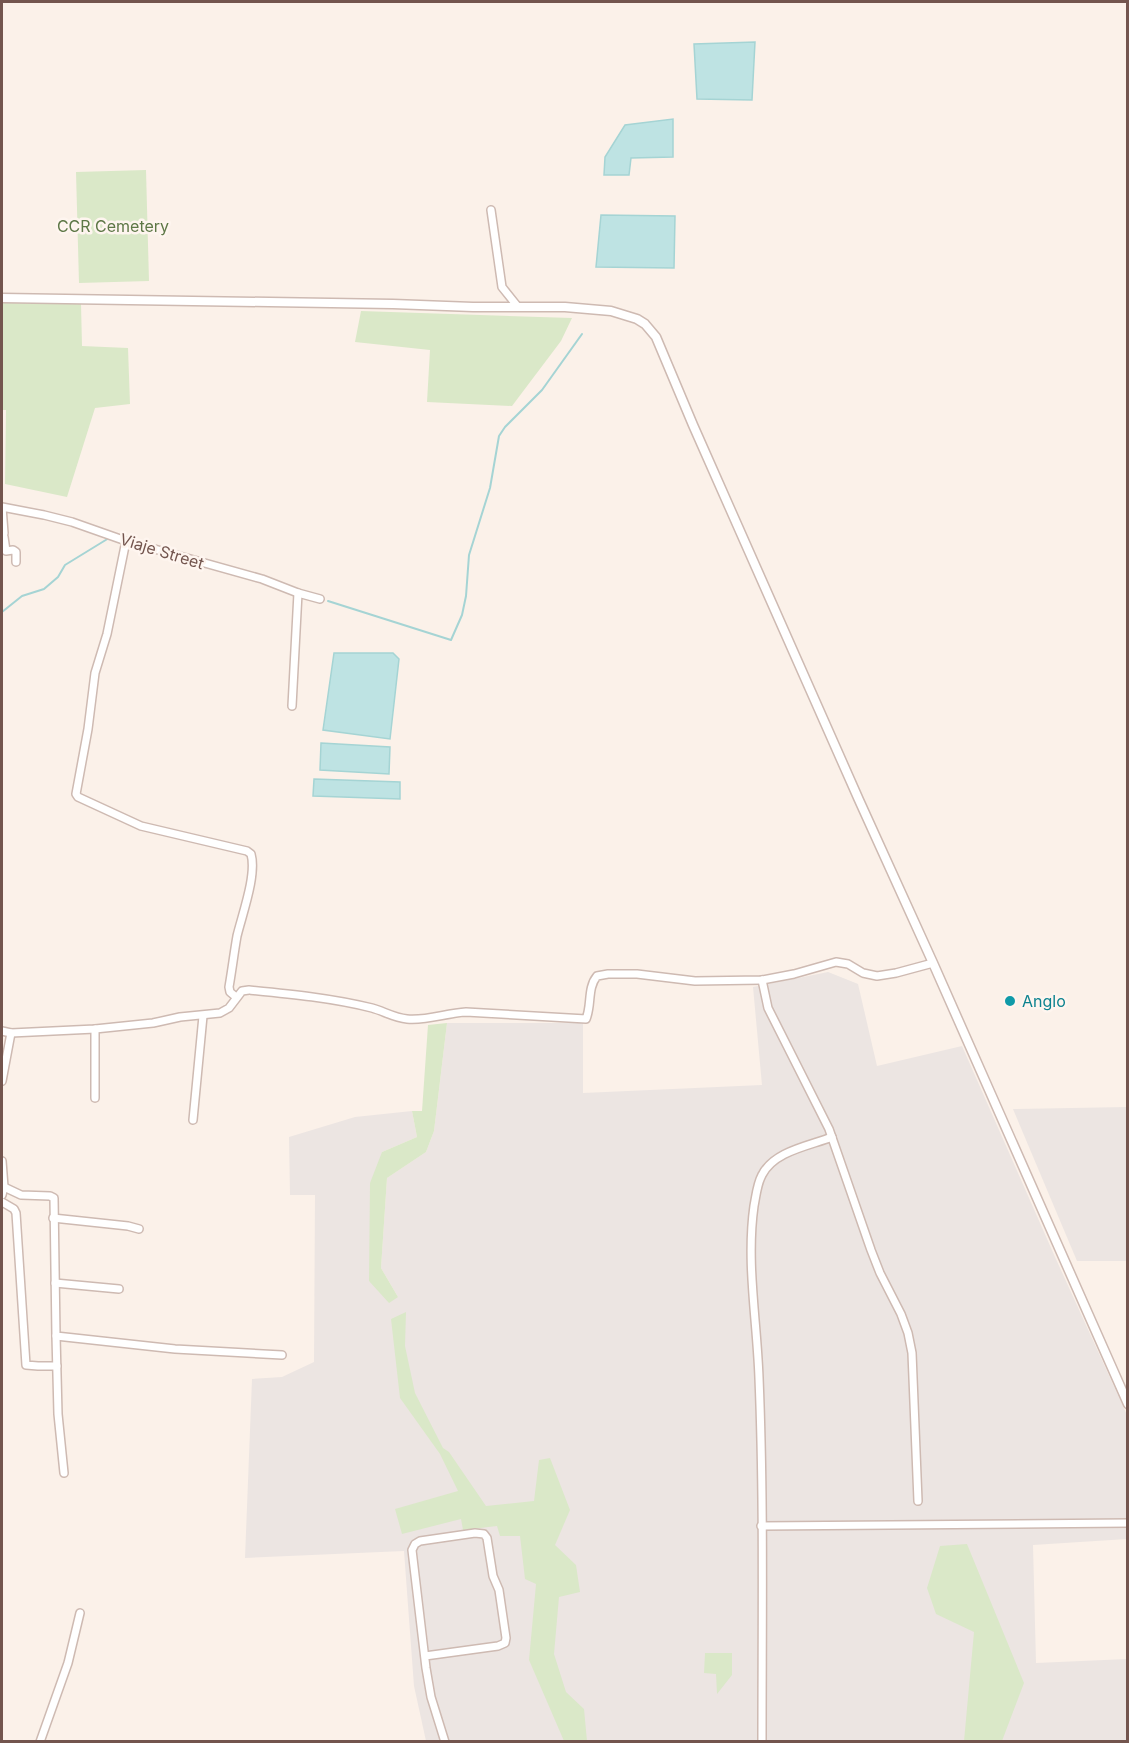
<svg xmlns="http://www.w3.org/2000/svg" width="1129" height="1743" viewBox="0 0 1129 1743" font-family="Inter,sans-serif">
<rect width="100%" height="100%" fill="#fbf1e9"/>
<g fill="#ece5e2">
<polygon points="828,972 858,984 877,1066 962,1046 1055,1257 1127,1415 1127,1539 1033,1545 1036,1663 1127,1659 1127,1741 426,1741 414,1686 404,1551 245,1558 252,1379 282,1377 314,1362 315,1195 290,1195 289,1137 355,1117 412,1111 417,1137 382,1152 369,1281 398,1297 381,1268 387,1178 426,1152 434,1131 447,1023 583,1023 583,1093 762,1085 753,987"/>
<polygon points="1127,1107 1127,1261 1077,1261 1013,1109"/>
</g>
<g fill="#dae8c8">
<polygon points="146,170 149,281 79,283 76,172"/>
<polygon points="2,303 81,304 82,346 128,348 130,404 95,408 67,497 5,484 6,410 2,410"/>
<polygon points="361,311 572,318 561,341 512,406 427,402 430,350 355,342"/>
<polygon points="447,1023 434,1131 426,1152 387,1178 381,1268 398,1297 389,1303 369,1281 370,1183 382,1152 417,1137 412,1111 422,1111 428,1025"/>
<polygon points="406,1312 405,1346 415,1393 443,1448 449,1452 486,1506 534,1501 539,1460 550,1458 570,1510 555,1545 576,1565 580,1592 559,1597 554,1654 566,1692 584,1709 587,1741 564,1741 529,1660 536,1584 525,1579 520,1536 500,1536 497,1526 463,1530 461,1519 402,1534 395,1509 458,1491 440,1454 400,1398 391,1319"/>
<polygon points="967,1544 1024,1683 1002,1741 964,1741 974,1632 936,1614 927,1588 940,1546"/>
<polygon points="705,1653 732,1653 732,1675 717,1694 716,1674 704,1673"/>
</g>
<g fill="#bee3e3" stroke="#a5d4d4" stroke-width="1.5">
<polygon points="755,42 752,100 697,99 694,44"/>
<polygon points="673,119 673,157 631,158 629,175 604,175 605,157 625,125"/>
<polygon points="601,215 675,216 674,268 596,267"/>
<polygon points="334,653 393,653 399,659 390,739 323,730"/>
<polygon points="321,743 390,747 389,774 320,770"/>
<polygon points="314,779 400,782 400,799 313,796"/>
</g>
<g fill="none" stroke-linecap="round" stroke-linejoin="round">
<g stroke="#a5d4d4" stroke-width="2">
<polyline points="328,601 451,640 462,615 466,596 469,555 490,488 499,436 505,427 542,390 582,334"/>
<polyline points="2,612 22,596 44,589 58,577 65,565 109,538"/>
</g>
<defs>
<g id="minor">
<polyline points="491,210 502,287 518,307"/>
<polyline points="4,533 2,507 44,515 72,522 126,541 262,579 298,593 320,599"/>
<polyline points="4,537 6,551 13,550 16,552 16,562"/>
<path d="M126 541 107 634 95 673 88 729 76 794 78 797 141 826 247 851 251 854C257 875 242 915 237 936 234 953 232 970 229 987L230 992 236 997"/>
<polyline points="292,706 298,593"/>
<polyline points="762,980 768,1008 829,1129 871,1250 880,1273 901,1314 908,1333 912,1353 918,1501"/>
<path d="M2 1031 11 1033 95 1029 153 1023 180 1017 220 1013 229 1008 242 991 249 990C290 994 332 998 372 1008 383 1011 395 1018 407 1019 427 1021 446 1013 466 1012L586 1019C592 1005 587 988 597 976L608 974H637L695 981 762 980 794 974 836 962 848 964 863 973 877 976 896 973 933 963"/>
<polyline points="2,1081 11,1033"/>
<polyline points="95,1098 95,1029"/>
<polyline points="193,1120 203,1016"/>
<polyline points="2,1161 4,1187 2,1195"/>
<polyline points="4,1187 21,1195 50,1196 54,1198 56,1336 175,1349 282,1355"/>
<polyline points="2,1202 14,1209 16,1213 26,1365 38,1366 57,1366"/>
<polyline points="53,1218 128,1226 139,1229"/>
<polyline points="55,1283 119,1289"/>
<polyline points="56,1336 58,1414 64,1473"/>
<polyline points="761,1526 1128,1523"/>
<polyline points="425,1656 498,1646 505,1643 506,1638 499,1590 493,1576 487,1538 484,1534 475,1533 420,1541 415,1544 412,1550 426,1668 431,1697 445,1742"/>
<polyline points="40,1742 68,1663 80,1613"/>
<path d="M762 1742C762 1620 764 1499 759 1378 757 1320 746 1263 754 1206 756 1196 757 1184 762 1175 774 1151 809 1146 832 1137"/>
</g>
<polyline id="tertiary" points="2,298 393,304 473,307 565,307 611,311 637,319 645,324 656,337 693,425 859,800 933,963 1128,1404"/>
</defs>
<use href="#minor" stroke="#cebab2" stroke-width="10"/>
<use href="#tertiary" stroke="#cebab2" stroke-width="11"/>
<use href="#minor" stroke="#fff" stroke-width="7"/>
<use href="#tertiary" stroke="#fff" stroke-width="8"/>
</g>
<circle fill="#0f9aa8" stroke="#fef5ef" stroke-width="2" cx="1010" cy="1001" r="6"/>
<g text-anchor="middle" dominant-baseline="central" stroke-width="5" stroke-linejoin="round" paint-order="stroke">
<g font-size="16" fill="#5e7847" stroke="#fef5ef">
<text x="113" y="226">CCR Cemetery</text>
</g>
<g font-size="16" fill="#73554e" stroke="#fef5ef">
<text transform="translate(162 551) rotate(17)">Viaje Street</text>
</g>
<g font-size="16" fill="#0d838f" stroke="#fef5ef" text-anchor="start">
<text x="1022" y="1001">Anglo</text>
</g>
</g>
<rect width="1129" height="1743" fill="none" stroke="#73554e" stroke-width="6"/>
</svg>
